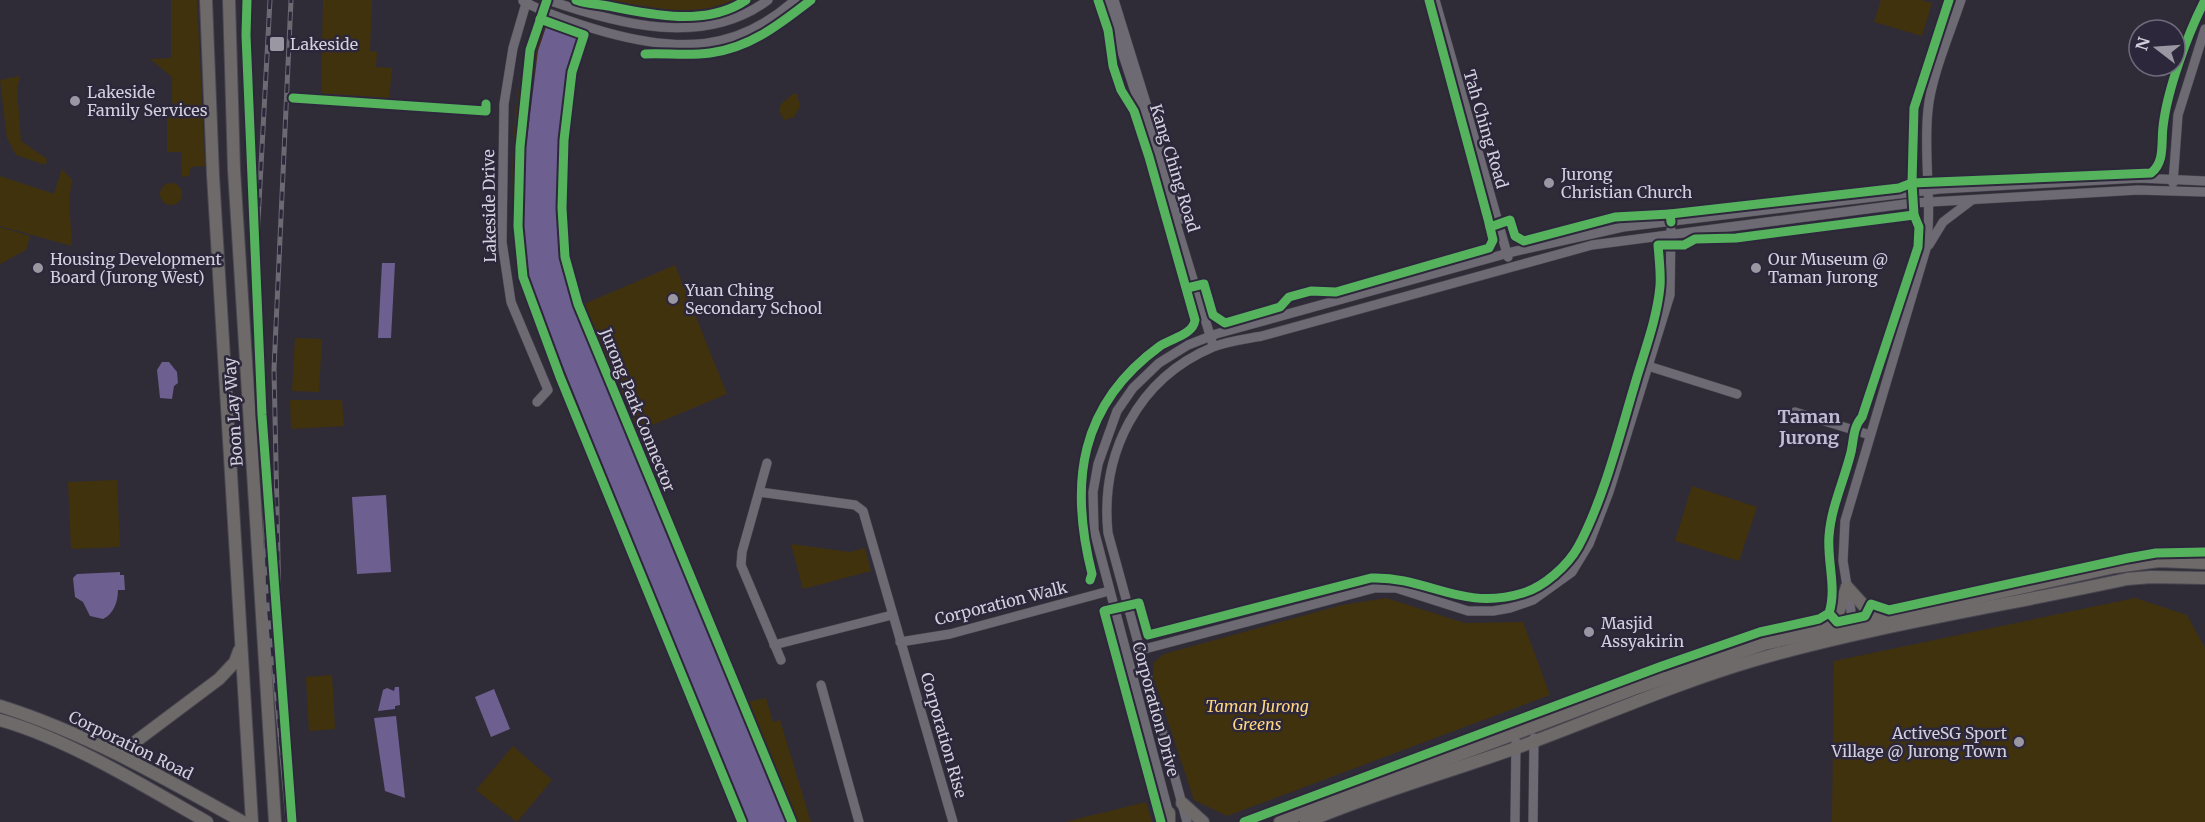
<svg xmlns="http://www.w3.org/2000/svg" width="2205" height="822" viewBox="0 0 2205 822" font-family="Merriweather,serif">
<rect width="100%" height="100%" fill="#2f2c37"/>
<g fill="#41320e">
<polygon points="171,0 197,0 205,166 191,167 189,176 182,177 181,152 167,152 167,117 173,114 176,109 172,101 172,77 150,59 171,58"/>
<polygon points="323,0 372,0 370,51 377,52 376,67 392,68 389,100 321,97"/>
<path d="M597 0H743C696 22 645 14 597 0Z"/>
<polygon points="1881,0 1921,0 1932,3 1922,36 1874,22"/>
<path d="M533 24 545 28C527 87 514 217 529 276 532 289 537 302 542 315L747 822H738L519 280C508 197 509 104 533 24Z"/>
<path d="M577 40 583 43C563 103 555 248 582 305L675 265 727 394 638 431 747 702 766 698 773 722 780 720 811 822H788L572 303C569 291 564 279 561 268 548 213 560 94 577 40Z"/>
<polygon points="20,76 17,89 21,141 47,159 46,165 16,155 7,138 0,80"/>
<polygon points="793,94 797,94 800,107 794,117 784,120 779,111 781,104"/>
<polygon points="62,169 72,180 69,199 72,246 0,226 0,176 54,194"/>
<circle cx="171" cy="194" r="11"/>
<polygon points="0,227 30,236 26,250 0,264"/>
<polygon points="295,338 322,339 319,392 292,391"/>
<polygon points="290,400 342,400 344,426 291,429"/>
<polygon points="117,480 120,547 71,549 68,482"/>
<polygon points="1692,486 1757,507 1739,561 1675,541"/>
<polygon points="791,544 850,552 865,548 871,571 803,589"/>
<polygon points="1386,598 1465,623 1523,622 1550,695 1227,816 1194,800 1153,676 1154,662 1164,654 1342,605"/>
<polygon points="2135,598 2187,615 2205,648 2205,822 1832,822 1834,661"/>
<polygon points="332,675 335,729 309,731 306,677"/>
<polygon points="513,746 552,780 517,822 476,790"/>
<polygon points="1146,802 1152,822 1065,822"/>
</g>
<g fill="#6d5f90">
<polygon points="555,0 591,0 571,60 558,151 557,219 561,266 572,303 788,822 747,822 542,315 528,275 523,223 526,147 538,51"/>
<polygon points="382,263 395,263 391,338 378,338"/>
<polygon points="162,362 169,362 177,372 178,383 174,386 172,399 160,398 157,370"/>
<polygon points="386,495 391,572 357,574 352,497"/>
<path d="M120 572V575H124L125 590H118C118 601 114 614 103 619L90 616 83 602 75 597 73 578 77 574Z"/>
<polygon points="395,687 399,687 400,705 395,706 395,709 378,711 383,690 387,688 394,691"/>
<polygon points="494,689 510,729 491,737 475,697"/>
<polygon points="396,716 405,798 385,791 374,718"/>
</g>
<polygon fill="#2f2c37" points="553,0 593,0 581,37 544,24"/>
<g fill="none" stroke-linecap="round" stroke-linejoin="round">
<defs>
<g id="minor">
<polyline points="527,0 513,48 504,104 502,242 511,302 548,390 537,402"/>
<path d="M548 0C617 24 704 48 768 0"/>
<polyline points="1105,0 1147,128 1212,342"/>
<polyline points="1114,0 1182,219"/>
<polyline points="1435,0 1508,257"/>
<path d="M523 1C548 15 577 24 605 32 677 52 736 53 795 0"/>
<polyline points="2173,183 2178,115 2205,29"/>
<polyline points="1929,245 1943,222 1972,200"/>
<polyline points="1648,366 1737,394"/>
<polyline points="1795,412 1870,435"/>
<polyline points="767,463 742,552 741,565 781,660"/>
<polyline points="759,492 855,505 863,511 953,822"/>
<path d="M1854 630 1843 561 1845 521 1926 249C1933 204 1923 156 1928 110 1931 77 1950 33 1961 0"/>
<polyline points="900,642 950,634 1109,591"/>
<polyline points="774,645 892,615"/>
<polyline points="1137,651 1375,588 1396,588 1468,611 1493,611 1510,608 1533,600 1572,572 1589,544 1609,492 1670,295 1671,230"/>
<polyline points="821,685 859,822"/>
<polyline points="1170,818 1094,530 1093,492 1098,464 1117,411 1133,388 1159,363 1188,345 1216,334 1512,252 1623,227 1940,189 2139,178 2205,181"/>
<path d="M1187 822 1108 533C1100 454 1137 379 1213 347 1228 341 1246 339 1262 336L1592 245 1913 203 2138 190 2205 192"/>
<polyline points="1515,822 1516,742"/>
<polyline points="1533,822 1534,738"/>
</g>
<g id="major">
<polyline points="206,0 213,175 252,822"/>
<polyline points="229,0 234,170 275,822"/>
<polyline points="1847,587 1866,608 1885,617"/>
<polyline points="1820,631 1839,610 1847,587"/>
<path d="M0 706C86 733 164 778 243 822"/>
<path d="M0 720C68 739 146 787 207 822"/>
<polyline points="110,749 131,745 219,679 235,662 239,651"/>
<polyline points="1182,803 1203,822"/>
<polyline points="1169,813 1169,822"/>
<polyline points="1280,822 1639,687 1764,644 2115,567 2159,561 2205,563"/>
<path d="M1306 822C1375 793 1446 773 1516 748 1596 719 1673 684 1755 660 1877 625 2003 606 2127 579L2151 577 2205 578"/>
</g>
</defs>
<use href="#minor" stroke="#494750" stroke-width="10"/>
<use href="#major" stroke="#494750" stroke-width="14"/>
<use href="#minor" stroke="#6d6a73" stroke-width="9"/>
<use href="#major" stroke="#6f6a6a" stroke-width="12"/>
<defs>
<g id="rail">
<polyline points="270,0 257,240 268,603 288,822"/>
<polyline points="289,740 279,605 274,369 291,0"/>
</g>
</defs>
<use href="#rail" stroke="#6b6972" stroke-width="5"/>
<use href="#rail" stroke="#2d273b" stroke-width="3" stroke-dasharray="9" stroke-linecap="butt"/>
<defs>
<g id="cycleway">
<polyline points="247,0 246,35 262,415 292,822"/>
<polyline points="547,0 530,50 520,147 518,226 523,277 560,377 742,822"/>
<path d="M576 0C587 4 596 4 608 6 651 15 707 27 746 0"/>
<polyline points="540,19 584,35 572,72 564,140 562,208 565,257 578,304 792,822"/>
<path d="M645 54C666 53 689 56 710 53 750 48 780 24 811 0"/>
<polyline points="293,98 486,111 486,104"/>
<path d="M1671 222 1670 214 1899 188 1912 183 2151 173C2165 162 2161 144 2163 127 2167 90 2188 33 2205 0"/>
<polyline points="1490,227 1510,220 1515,236 1524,241 1615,217 1670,214"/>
<polyline points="1187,288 1204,284 1213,315 1225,323 1280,307 1289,297 1311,291 1336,292 1489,248 1493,240 1488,219 1429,0"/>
<path d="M1090 580 1092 574C1069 483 1079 405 1160 346 1172 338 1193 335 1195 320L1149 157 1134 111 1121 90 1113 66 1108 30 1098 0"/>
<polyline points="1829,613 1837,622 1865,616 1871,604 1889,610 2128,558 2156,553 2205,552"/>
<path d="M1161 822 1104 611 1139 603 1148 635 1371 578C1428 576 1461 612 1523 593 1544 587 1568 565 1578 547 1603 501 1619 437 1634 387 1643 355 1657 320 1660 286 1661 273 1659 258 1658 245H1684L1695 239 1736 238 1914 215"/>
<path d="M1244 822 1662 666 1760 632 1819 619 1829 613C1837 588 1827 562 1829 536 1831 508 1843 483 1850 456 1854 443 1852 428 1862 417L1918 247 1919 227 1914 215 1912 183 1914 108 1949 0"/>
</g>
</defs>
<use href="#cycleway" stroke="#2d273b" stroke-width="13"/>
<use href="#cycleway" stroke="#56b35d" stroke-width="9"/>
</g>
<g fill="#9a97a3" stroke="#2d273b" stroke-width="2">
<rect x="269" y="36" width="16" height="16" rx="3"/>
<circle cx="75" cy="101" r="6"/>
<circle cx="1549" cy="183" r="6"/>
<circle cx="38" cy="268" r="6"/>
<circle cx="1756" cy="268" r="6"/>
<circle cx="673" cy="299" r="6"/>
<circle cx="1589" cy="632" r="6"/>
<circle cx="2019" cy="742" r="6"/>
</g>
<g text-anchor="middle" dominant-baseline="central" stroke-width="5" stroke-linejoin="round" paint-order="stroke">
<g font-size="16" fill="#d3d0dd" stroke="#2d273b" text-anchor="start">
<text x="290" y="44">Lakeside</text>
<text x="87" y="92">Lakeside<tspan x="87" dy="18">Family Services</tspan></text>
<text x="1561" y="174">Jurong<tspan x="1561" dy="18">Christian Church</tspan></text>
<text x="50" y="259">Housing Development<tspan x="50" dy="18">Board (Jurong West)</tspan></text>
<text x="1768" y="259">Our Museum @<tspan x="1768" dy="18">Taman Jurong</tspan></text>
<text x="685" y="290">Yuan Ching<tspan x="685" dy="18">Secondary School</tspan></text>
<text x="1601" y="623">Masjid<tspan x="1601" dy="18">Assyakirin</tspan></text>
<text x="2007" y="733" text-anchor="end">ActiveSG Sport<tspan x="2007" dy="18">Village @ Jurong Town</tspan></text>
</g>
<g font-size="16" fill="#d3d0dd" stroke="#2d273b">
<text transform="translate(1486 129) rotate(74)">Tah Ching Road</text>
<text transform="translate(1175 168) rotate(73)">Kang Ching Road</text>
<text transform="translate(489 206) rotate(-91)">Lakeside Drive</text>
<text transform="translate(638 410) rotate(68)">Jurong Park Connector</text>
<text transform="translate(233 412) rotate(-94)">Boon Lay Way</text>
<text transform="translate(1001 603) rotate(-14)">Corporation Walk</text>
<text transform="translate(1156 709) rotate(75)">Corporation Drive</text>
<text transform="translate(944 735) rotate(74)">Corporation Rise</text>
<text transform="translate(131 745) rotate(26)">Corporation Road</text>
</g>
<g font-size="16" font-style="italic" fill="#fed680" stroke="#2d273b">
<text x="1257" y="706">Taman Jurong<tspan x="1257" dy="18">Greens</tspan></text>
</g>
<g font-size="18" font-weight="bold" fill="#c1bbd4" stroke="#2d273b">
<text x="1809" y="416">Taman<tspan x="1809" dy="21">Jurong</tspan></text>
</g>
</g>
<g transform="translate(2157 48) rotate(287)"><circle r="28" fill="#2d273b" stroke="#6f6b7c" stroke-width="1.5"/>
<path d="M0-4.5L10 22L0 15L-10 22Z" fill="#9a97a3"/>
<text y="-9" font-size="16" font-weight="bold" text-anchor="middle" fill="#d3d0dd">N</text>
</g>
</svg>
